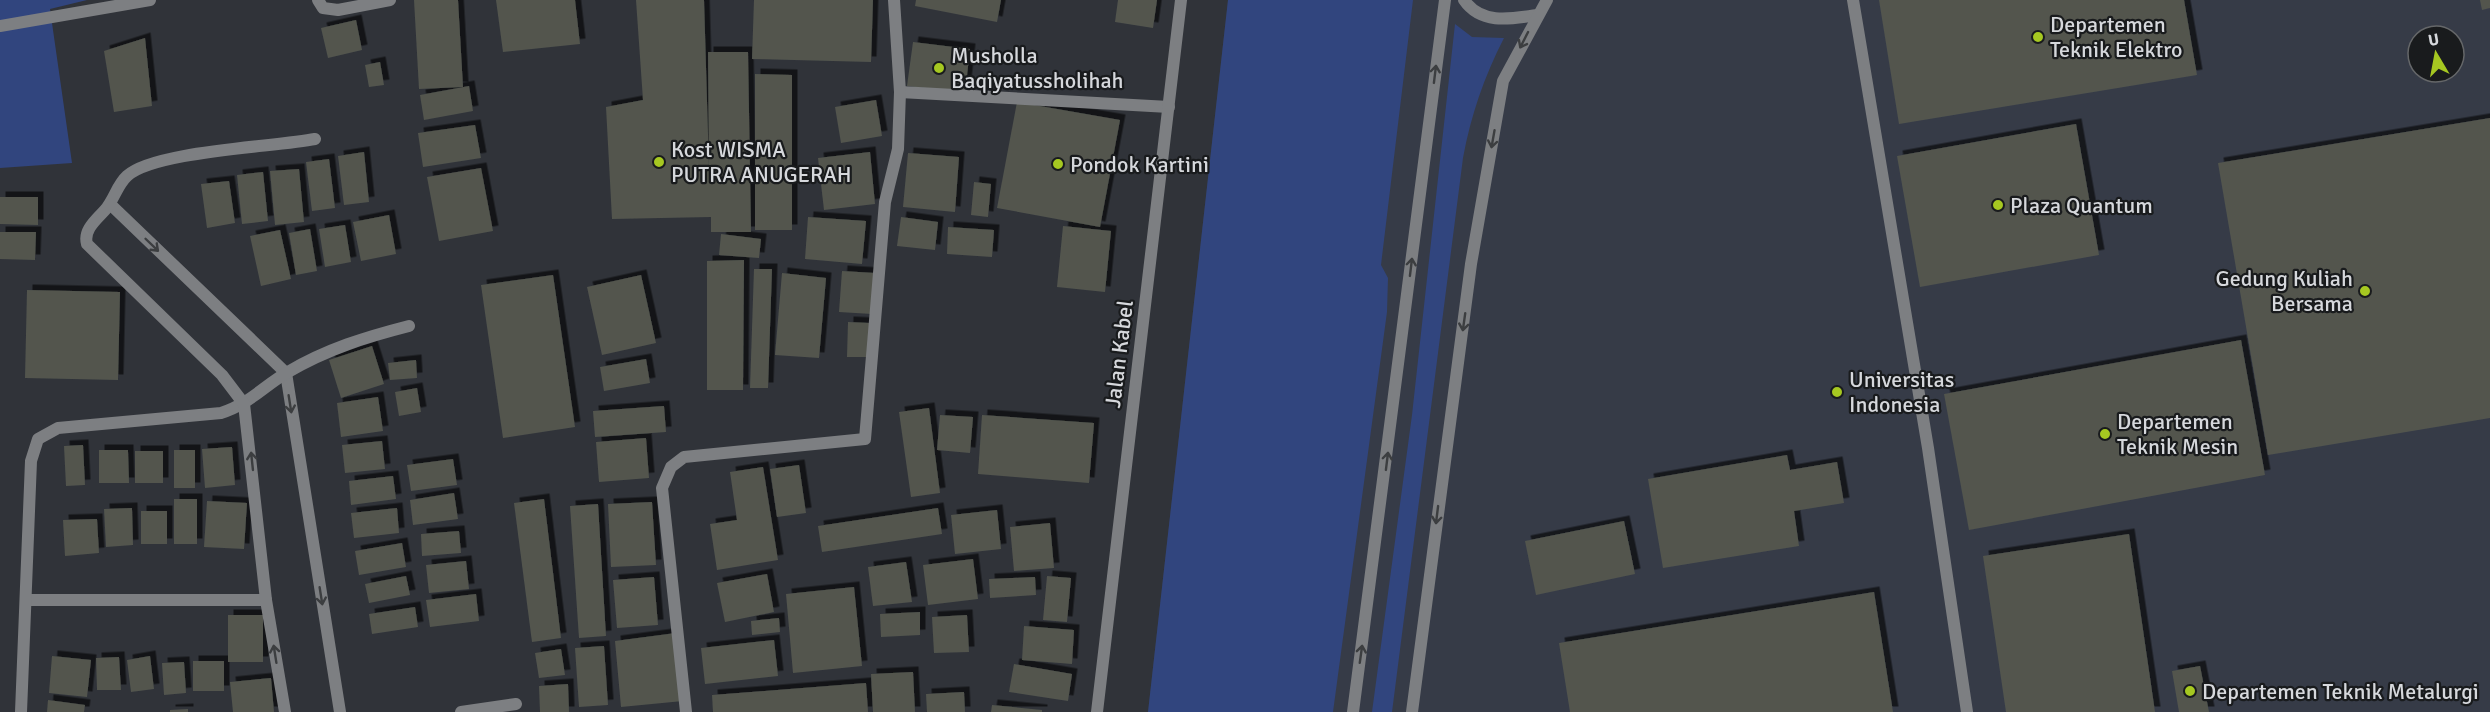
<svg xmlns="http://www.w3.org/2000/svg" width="2490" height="712" viewBox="0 0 2490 712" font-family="Signika,sans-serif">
<defs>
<filter id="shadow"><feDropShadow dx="5.5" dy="-5.5" stdDeviation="0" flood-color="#0009"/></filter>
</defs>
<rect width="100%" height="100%" fill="#303339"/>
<path fill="#363b47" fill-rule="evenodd" d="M1228 0H2490V712H1148ZM2418 36H2454V72H2418Z"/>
<g fill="#31457e">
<polygon points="0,0 87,0 50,9 72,163 0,168"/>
<polygon points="1228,0 1413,0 1381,265 1388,278 1387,312 1333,712 1148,712"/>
<path d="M1455 24 1472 37 1504 38C1484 77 1471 115 1463 158L1392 712H1372L1412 415Z"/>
</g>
<g fill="#52554e" filter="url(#shadow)">
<polygon points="414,0 458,0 463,87 419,89"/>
<polygon points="496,0 575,0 580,44 503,52"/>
<polygon points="636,0 704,0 709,168 708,52 748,52 751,232 711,232 711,217 612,219 606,107 643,100"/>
<polygon points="754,0 873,0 871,62 752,59"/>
<polygon points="916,0 1001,0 997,22 915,6"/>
<polygon points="1118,0 1157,0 1153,28 1115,22"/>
<polygon points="1879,0 2184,0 2197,75 1899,124"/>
<polygon points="2480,0 2490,0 2490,8 2482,10"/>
<polygon points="356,20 362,50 328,58 321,28"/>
<polygon points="145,38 152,106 114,112 104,51"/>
<polygon points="913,42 970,49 965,93 907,86"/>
<polygon points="380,62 384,85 369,87 365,65"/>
<polygon points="755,74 792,75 792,230 755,230"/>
<polygon points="469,86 473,111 424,120 420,95"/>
<polygon points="876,100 882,136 841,143 835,107"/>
<polygon points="1017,102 1120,120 1100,227 997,208"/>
<polygon points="2490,118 2490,418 2268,455 2218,163"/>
<polygon points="2076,124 2099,255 1920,287 1897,156"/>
<polygon points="475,125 481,158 423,167 418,133"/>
<polygon points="364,152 369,202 344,205 338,156"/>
<polygon points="870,152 875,204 824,210 818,158"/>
<polygon points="908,153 959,157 955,212 903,207"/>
<polygon points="329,159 335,208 312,211 306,162"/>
<polygon points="481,168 493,231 439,241 427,177"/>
<polygon points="299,169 304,222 275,225 270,171"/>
<polygon points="263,172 268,221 242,224 237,175"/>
<polygon points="229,181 235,223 207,228 201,184"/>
<polygon points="974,182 991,184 988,217 971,215"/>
<polygon points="0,197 38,197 38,225 0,224"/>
<polygon points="389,215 396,254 361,261 353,222"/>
<polygon points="808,217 866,221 862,264 805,259"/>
<polygon points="901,217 938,222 935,250 897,246"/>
<polygon points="345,225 351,262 325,267 319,229"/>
<polygon points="1063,226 1111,231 1105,292 1057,287"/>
<polygon points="948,227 994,230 992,257 947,254"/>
<polygon points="310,229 317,271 296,275 289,233"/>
<polygon points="280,230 291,279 261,286 250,236"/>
<polygon points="0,232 36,232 35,260 0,259"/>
<polygon points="721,234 761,239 759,258 719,255"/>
<polygon points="744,260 743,390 707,390 707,261"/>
<polygon points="754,269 772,269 768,388 750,388"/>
<polygon points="842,271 875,273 872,314 839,312"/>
<polygon points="782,273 826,278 819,358 775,355"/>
<polygon points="553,275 575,427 503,438 481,285"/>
<polygon points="641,275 656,343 602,355 587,287"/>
<polygon points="27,290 120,292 118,380 25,378"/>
<polygon points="848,322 870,323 870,357 847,357"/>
<polygon points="2241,340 2265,475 1969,530 1944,394"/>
<polygon points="372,346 384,384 341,398 329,360"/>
<polygon points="646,359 650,383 604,391 600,367"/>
<polygon points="416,360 417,378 390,380 388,363"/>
<polygon points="417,388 421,412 399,416 395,392"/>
<polygon points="378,397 383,431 341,437 337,403"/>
<polygon points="664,406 666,432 595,437 593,411"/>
<polygon points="929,408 940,493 911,497 899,412"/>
<polygon points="940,415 973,417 970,453 937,450"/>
<polygon points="982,415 1094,423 1089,483 978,474"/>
<polygon points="646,438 649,478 599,482 596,442"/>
<polygon points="382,441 385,469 345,473 342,445"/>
<polygon points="83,445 85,485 66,486 64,446"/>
<polygon points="232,447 235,485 205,488 202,449"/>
<polygon points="99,450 128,450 129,483 99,483"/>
<rect x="174" y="450" width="21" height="38"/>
<rect x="135" y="451" width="28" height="32"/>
<polygon points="1787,455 1790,470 1837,462 1844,503 1794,511 1799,546 1663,568 1648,479"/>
<polygon points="453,459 457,485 411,491 407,465"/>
<polygon points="799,465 806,513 777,517 770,469"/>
<polygon points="763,467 778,560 717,570 710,524 737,520 730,472"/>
<polygon points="393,476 396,499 351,505 349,481"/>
<polygon points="454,493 458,519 413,525 410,500"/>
<rect x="174" y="499" width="23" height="45"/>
<polygon points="544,499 561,638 532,642 514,503"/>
<polygon points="207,501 247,503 244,549 204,547"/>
<polygon points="652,502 656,565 611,567 608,504"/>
<polygon points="598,504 606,636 579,638 570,506"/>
<polygon points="132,508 133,545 106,547 104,509"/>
<polygon points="397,508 399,533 354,538 351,513"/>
<polygon points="938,508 942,534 822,552 818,526"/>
<polygon points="997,510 1001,549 955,554 951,515"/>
<rect x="141" y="511" width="26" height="33"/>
<polygon points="97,519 99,553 65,556 63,520"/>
<polygon points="1624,521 1635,574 1536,595 1525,541"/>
<polygon points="1050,523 1054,568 1014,571 1010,527"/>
<polygon points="459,531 461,553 422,556 421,534"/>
<polygon points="2129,534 2155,712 2006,712 1983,556"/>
<polygon points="402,543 406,567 359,575 355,551"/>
<polygon points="973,559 978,599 928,605 923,565"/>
<polygon points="466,561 469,589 429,593 426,565"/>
<polygon points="906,562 912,602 873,606 868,567"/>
<polygon points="767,574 774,612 725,622 717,583"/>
<polygon points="406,576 410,595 369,603 365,584"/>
<polygon points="1047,576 1071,578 1067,622 1043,620"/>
<polygon points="654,577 658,625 617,628 613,580"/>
<polygon points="1035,577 1036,595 990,598 989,579"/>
<polygon points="854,587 862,666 793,673 786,594"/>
<polygon points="1874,592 1893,712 1570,712 1559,643"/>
<polygon points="476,594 479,621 430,627 426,600"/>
<polygon points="415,607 418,627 372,634 369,614"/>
<polygon points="920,612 920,635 881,637 880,614"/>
<rect x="228" y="615" width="35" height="47"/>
<polygon points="967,615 969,652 934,653 932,617"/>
<polygon points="779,618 780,632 752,635 751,621"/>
<polygon points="1024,626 1074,630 1072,664 1022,660"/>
<polygon points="676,633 683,701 621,707 615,641"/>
<polygon points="774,640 778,676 705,684 701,648"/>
<polygon points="604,646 608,705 579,707 575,648"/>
<polygon points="561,649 565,675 539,678 535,653"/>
<polygon points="52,656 91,660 87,697 49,693"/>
<polygon points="150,656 154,689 131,692 127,660"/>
<polygon points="119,657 121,690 97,690 96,658"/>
<rect x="193" y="661" width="31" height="30"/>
<polygon points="184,662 186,693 164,695 162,663"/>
<polygon points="1014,664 1072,674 1068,701 1009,692"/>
<polygon points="2200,666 2209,712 2179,712 2172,671"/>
<polygon points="913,672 915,712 873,712 871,674"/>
<polygon points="271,678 274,712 233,712 230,682"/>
<polygon points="866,683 868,712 713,712 712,695"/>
<polygon points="568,684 569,712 540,712 539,686"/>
<polygon points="964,692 965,712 927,712 926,694"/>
<polygon points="48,700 85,705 84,712 47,712"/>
<polygon points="992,705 1042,710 1042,712 991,712"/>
<polygon points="188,709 188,712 170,712 170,710"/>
</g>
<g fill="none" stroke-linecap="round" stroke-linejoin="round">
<polyline stroke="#7d7f82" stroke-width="12" points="1853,0 1928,448 1967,712"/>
<g stroke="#7d7f82" stroke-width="12">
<polyline points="318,0 323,8 338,10 390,0"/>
<path d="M1464 0C1481 25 1511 19 1537 15"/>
<polyline points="0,26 150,0"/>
<polyline points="900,92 1169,107"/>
<polyline points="110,204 286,373 340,712"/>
<polyline points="27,600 266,600"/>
<path d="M21 712 31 461 38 439 58 428 221 413C248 405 265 385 288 372 327 349 366 337 409 326"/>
<path d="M285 712 266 600 244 404 222 375 87 244C83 230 96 220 105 210 114 200 117 185 127 176 154 151 274 147 315 139"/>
<polyline points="461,712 516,704"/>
<polyline points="686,712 662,488 671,467 684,457 865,439 885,202 898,149 900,92 894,0"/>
<polyline points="1097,712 1181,0"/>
<polyline points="1353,712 1445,0"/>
<polyline points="1412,712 1471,264 1503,81 1547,0"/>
</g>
</g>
<defs><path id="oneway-shaft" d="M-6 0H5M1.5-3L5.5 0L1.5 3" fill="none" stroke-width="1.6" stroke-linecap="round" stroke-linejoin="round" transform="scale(1.5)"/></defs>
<g stroke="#3c3e40">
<use href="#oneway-shaft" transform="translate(1524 40) rotate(117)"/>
<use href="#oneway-shaft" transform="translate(1435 74) rotate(-83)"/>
<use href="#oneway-shaft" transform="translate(1493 139) rotate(100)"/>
<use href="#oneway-shaft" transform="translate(152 245) rotate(44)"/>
<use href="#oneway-shaft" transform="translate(1411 267) rotate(-83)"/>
<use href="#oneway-shaft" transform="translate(1464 322) rotate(98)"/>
<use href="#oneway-shaft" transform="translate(290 404) rotate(81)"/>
<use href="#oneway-shaft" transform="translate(252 461) rotate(-96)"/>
<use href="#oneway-shaft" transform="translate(1387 461) rotate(-83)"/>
<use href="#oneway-shaft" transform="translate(1437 515) rotate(97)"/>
<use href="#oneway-shaft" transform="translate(321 596) rotate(81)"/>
<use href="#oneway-shaft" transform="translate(275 654) rotate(-99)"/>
<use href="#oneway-shaft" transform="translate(1361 654) rotate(-82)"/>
</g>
<g fill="#a6c821" stroke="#191b1d" stroke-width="2">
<circle cx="2038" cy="37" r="6"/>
<circle cx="939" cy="68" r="6"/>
<circle cx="659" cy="162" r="6"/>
<circle cx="1058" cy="164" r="6"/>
<circle cx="1998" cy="205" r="6"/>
<circle cx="2365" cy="291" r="6"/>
<circle cx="1837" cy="392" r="6"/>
<circle cx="2105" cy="434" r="6"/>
<circle cx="2190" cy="691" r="6"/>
</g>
<g text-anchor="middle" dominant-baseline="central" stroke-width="4.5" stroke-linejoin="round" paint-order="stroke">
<g font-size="22" fill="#d6d8dc" stroke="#191b1d" text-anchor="start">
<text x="2050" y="24">Departemen<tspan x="2050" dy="25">Teknik Elektro</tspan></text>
<text x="951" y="55">Musholla<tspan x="951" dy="25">Baqiyatussholihah</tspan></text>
<text x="671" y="149">Kost WISMA<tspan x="671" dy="25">PUTRA ANUGERAH</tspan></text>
<text x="1070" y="164">Pondok Kartini</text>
<text x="2010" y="205">Plaza Quantum</text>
<text x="2353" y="278" text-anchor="end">Gedung Kuliah<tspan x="2353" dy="25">Bersama</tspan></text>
<text x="1849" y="379">Universitas<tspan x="1849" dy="25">Indonesia</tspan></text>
<text x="2117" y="421">Departemen<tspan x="2117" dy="25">Teknik Mesin</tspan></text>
<text x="2202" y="691">Departemen Teknik Metalurgi</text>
</g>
<g font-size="22" fill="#d6d8dc" stroke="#191b1d">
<text transform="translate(1119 354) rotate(-83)">Jalan Kabel</text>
</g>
</g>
<g transform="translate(2436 54) rotate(350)"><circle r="28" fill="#191b1d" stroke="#656769" stroke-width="1.5"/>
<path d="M0-4.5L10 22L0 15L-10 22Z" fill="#a6c821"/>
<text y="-9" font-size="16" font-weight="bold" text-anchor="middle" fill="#d6d8dc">U</text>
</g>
</svg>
